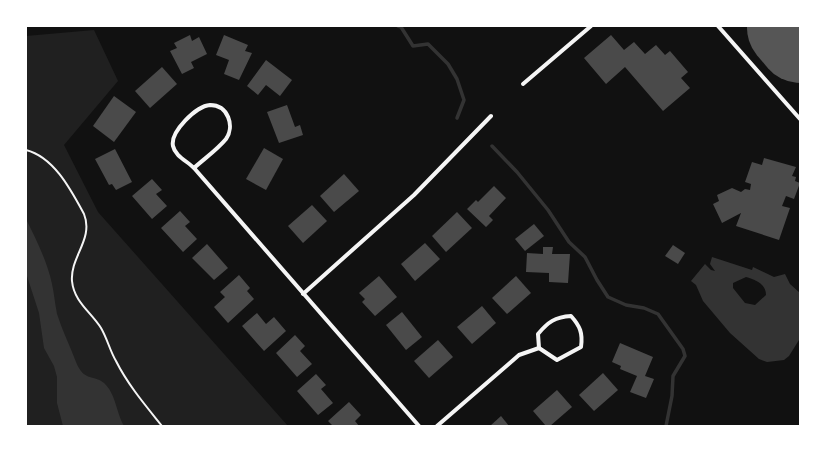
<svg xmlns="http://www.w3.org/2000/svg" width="826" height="452" viewBox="0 0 826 452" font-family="Manrope,sans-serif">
<rect width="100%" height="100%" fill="#111"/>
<polygon fill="#202020" points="94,30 118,81 64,145 98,212 288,426 26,426 26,36"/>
<g fill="#333" fill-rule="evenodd">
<path d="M26 219C36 239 47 261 52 284 54 293 55 304 57 314 62 330 70 346 76 362 84 382 93 374 104 383 116 394 116 412 124 426H63L57 403V377L54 366 44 348 39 313 26 273Z"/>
<path d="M712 257 752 270 753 267 774 277 785 274 790 284 800 293 799 340 789 356 784 360 767 362 759 359 730 333 703 301 696 285 691 281 705 264 711 270 715 271 710 264ZM746 277C756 280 766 284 766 295L755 305 745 303 733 288V283Z"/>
</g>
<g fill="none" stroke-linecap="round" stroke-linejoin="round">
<g stroke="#333" stroke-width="3.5">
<polyline points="398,26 401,27 413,46 428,44 448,64 457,79 464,100 457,118"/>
<polyline points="492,146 517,172 548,210 569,242 585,257 597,280 608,297 626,305 644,308 658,314 683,349 685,356 673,376 672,396 666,426"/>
</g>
<polyline stroke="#565656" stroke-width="84" points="789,28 800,41"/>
</g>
<g fill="#4a4a4a">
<polygon points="190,35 192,41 199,37 207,54 191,62 194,68 182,74 170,51 177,48 174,43"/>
<polygon points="224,35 248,45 245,51 252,53 239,80 224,74 229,60 216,55"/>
<polygon points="611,35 624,50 634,42 645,54 656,45 665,55 670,51 688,72 681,78 690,88 663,111 625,67 606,84 584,58"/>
<polygon points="266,60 292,80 280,96 266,85 258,95 247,86"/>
<polygon points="162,67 177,84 150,108 135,91"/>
<polygon points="114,96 136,112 114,142 93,126"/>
<polygon points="287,105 295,127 300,125 303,135 279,143 267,112"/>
<polygon points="264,148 283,159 266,190 246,179"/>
<polygon points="115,149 132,182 116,190 112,184 109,185 95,159"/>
<polygon points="764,158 796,167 792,176 796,177 795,181 800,183 794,199 786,196 782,206 790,208 779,240 736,226 741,213 722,223 713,204 719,201 717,195 732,188 741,192 745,189 750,190 751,184 745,182 752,162 762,165"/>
<polygon points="344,174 359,191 334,212 320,196"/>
<polygon points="152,179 162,190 156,194 167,206 152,219 132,196"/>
<polygon points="494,186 506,198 489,216 493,220 486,227 467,209 476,200 478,202"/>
<polygon points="312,205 327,221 303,243 288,226"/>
<polygon points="180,211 190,222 185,226 197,239 183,252 161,228"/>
<polygon points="457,212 472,228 446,252 432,236"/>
<polygon points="534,224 544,236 525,251 515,239"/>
<polygon points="425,243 440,259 415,281 401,264"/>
<polygon points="207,244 228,268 214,280 192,258"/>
<polygon points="673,245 685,253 678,264 665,256"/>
<polygon points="543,247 553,247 552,254 570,254 568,283 549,282 549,273 526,272 527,253 543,254"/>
<polygon points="239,275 250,288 247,291 254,299 228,323 214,307 225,297 220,292"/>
<polygon points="379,276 397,297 375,316 362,302 365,299 359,293"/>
<polygon points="516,276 531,293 507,314 492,298"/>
<polygon points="482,306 496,323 472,344 457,327"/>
<polygon points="402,312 422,337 406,350 386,325"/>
<polygon points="257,313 266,324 274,317 286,331 264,351 242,326"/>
<polygon points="295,335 305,346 300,351 312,364 297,377 276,353"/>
<polygon points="438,340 453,357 429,378 414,361"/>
<polygon points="620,343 653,357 645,376 654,379 646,398 630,392 637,376 620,369 621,366 612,362"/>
<polygon points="603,373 618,390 594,411 579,395"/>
<polygon points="316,374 326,385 321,389 333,403 318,415 297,391"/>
<polygon points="557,390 572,407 550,426 546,426 533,411"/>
<polygon points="349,402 361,415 355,421 359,426 333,426 328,421"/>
<polygon points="501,416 509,426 490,426"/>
</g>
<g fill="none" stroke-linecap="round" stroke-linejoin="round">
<path stroke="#f5f5f5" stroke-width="2" d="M26 150C54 157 71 190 84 214 94 239 70 257 72 281 74 302 91 312 101 328 107 338 110 351 116 361 128 385 146 406 162 426"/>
<g stroke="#f5f5f5" stroke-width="4">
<polyline points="718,26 800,119"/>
<polyline points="523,84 591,26"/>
<path d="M194 168C204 159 218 149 226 139 235 126 228 105 210 105 196 106 170 132 173 146 175 156 187 161 194 168L419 426"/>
<polyline points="303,294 414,195 491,116"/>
<path d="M571 316C580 326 583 333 581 347L557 360 539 348 538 334C548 322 555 317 571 316Z"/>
<polyline points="437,426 519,355 539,348"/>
</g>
</g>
<rect width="826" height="452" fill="none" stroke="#ffffff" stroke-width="54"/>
</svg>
